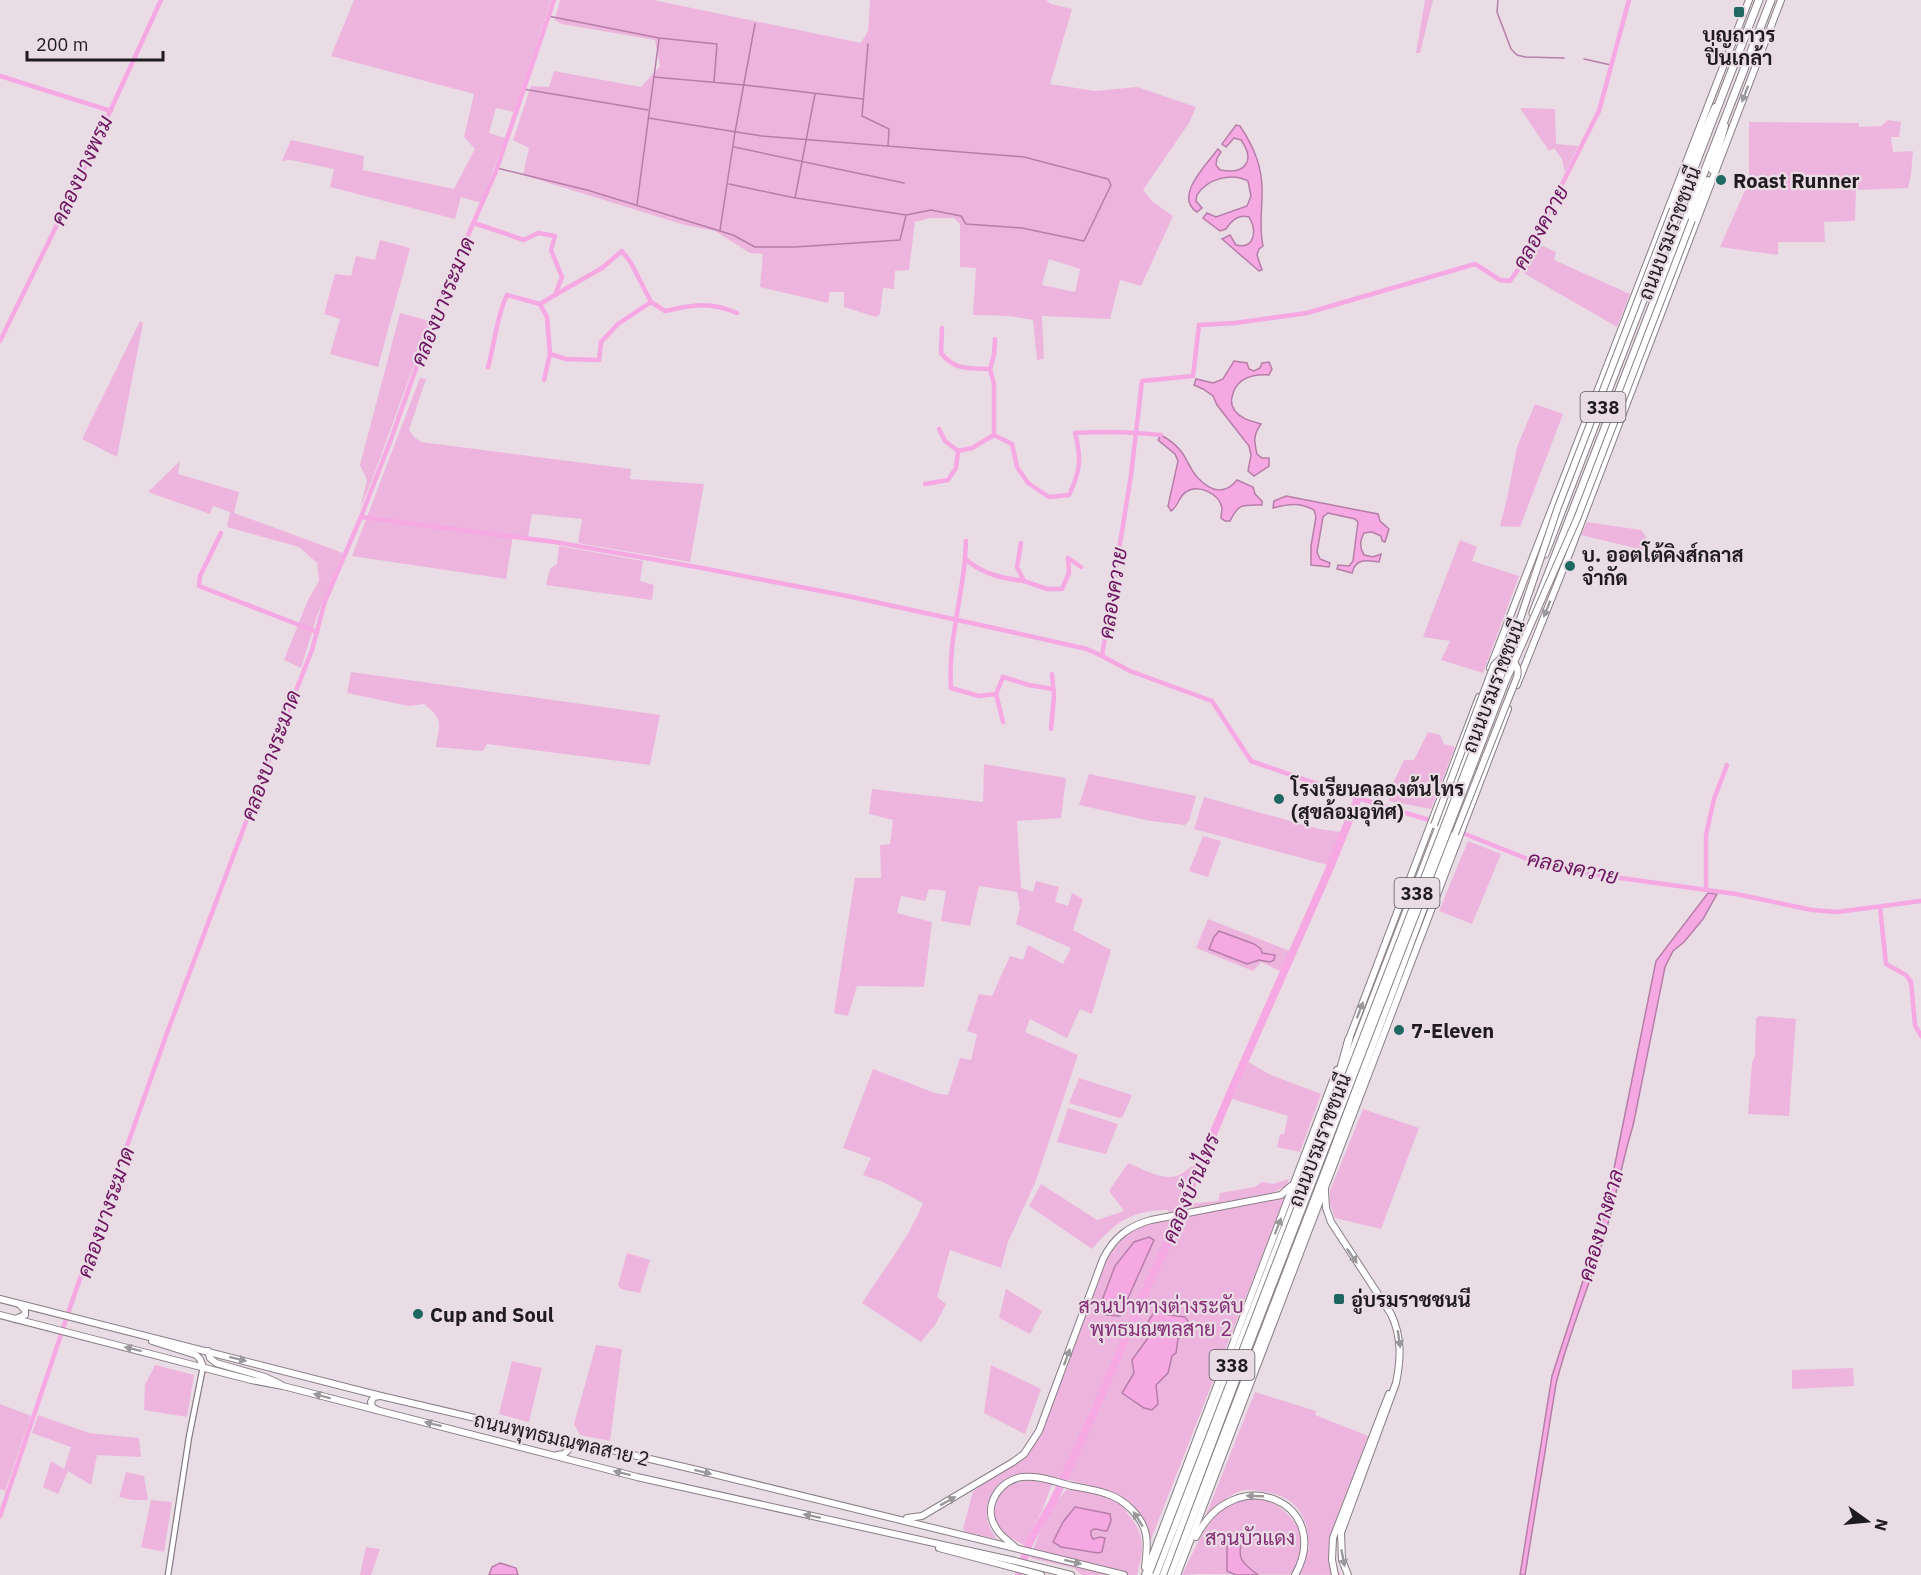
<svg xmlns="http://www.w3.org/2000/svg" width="1921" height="1575" viewBox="0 0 1921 1575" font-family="'IBM Plex Sans',Sarabun,sans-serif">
<rect width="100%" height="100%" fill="#e9dce5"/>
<g fill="#edb5de" fill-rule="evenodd">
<polygon points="354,0 551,0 514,112 496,108 489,133 505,138 481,203 461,197 455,219 330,187 334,169 291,160 282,161 291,140 364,156 363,170 454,189 475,149 464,137 474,94 331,56"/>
<path d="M560 0H653L861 43 868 31 870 0H1046L1051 4 1072 9 1050 84 1095 91 1137 87 1196 107 1189 123 1143 190 1153 202 1173 216 1141 286 1120 280 1110 319 1042 316 1044 359 1037 360 1033 320 1010 316 973 315 976 268 960 267V224L954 218H930L915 222 909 270 895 271 894 289 883 288 880 314 876 317 844 307V292H830L828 303 760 287 763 254 750 253 715 231 685 225 523 175 529 148 513 140 531 86 549 87 554 71 641 87 660 66 655 40 562 24 555 20ZM1049 259 1080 269 1075 292 1042 285Z"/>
<polygon points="1425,0 1433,0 1420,53 1416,53"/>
<polygon points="1520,108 1555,109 1556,144 1578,146 1565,173 1562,159 1554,148 1549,151"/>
<polygon points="1888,120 1901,122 1899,137 1891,137 1893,152 1913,151 1911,175 1908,188 1856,190 1855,221 1824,222 1825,242 1778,242 1778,255 1720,247 1749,181 1749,122 1859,123 1859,127 1881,126"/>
<polygon points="380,240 410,248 378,367 330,354 340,319 324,314 335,274 351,276 356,256 375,260"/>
<polygon points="1538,244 1556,252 1554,260 1630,294 1617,327 1522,272"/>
<polygon points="400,313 430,321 372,480 360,509 367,480 360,465"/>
<polygon points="140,321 143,323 117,457 82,439"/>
<polygon points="420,378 426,379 409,430 414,437 421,442 631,469 630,479 704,484 690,562 578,543 582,519 532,514 528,537 513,535 506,579 352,556"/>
<polygon points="1535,404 1563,414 1520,527 1500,526 1508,494 1517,447"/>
<polygon points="180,461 178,474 239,492 234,513 343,553 318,613 301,668 284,660 308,600 319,581 317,563 299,547 227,527 230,512 213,506 210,514 148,492"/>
<polygon points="1587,522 1641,530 1646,537 1644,550 1581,535"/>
<polygon points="1460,540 1477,547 1472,561 1519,576 1483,673 1441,660 1450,641 1423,637"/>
<polygon points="559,546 643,561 640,581 654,585 652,600 546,585 550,569 557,564"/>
<path d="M351 672 660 715 650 765 487 744 483 751 436 747C439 724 445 720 424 704L409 706 347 693Z"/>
<polygon points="1428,732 1440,735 1444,744 1455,747 1431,809 1389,801 1394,781 1404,760 1414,760"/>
<path d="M984 764 1066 778 1061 818 1017 821 1021 888 1033 892 1036 881 1059 887 1055 902 1068 906 1072 893 1083 899 1073 930 1111 950 1092 1014 1080 1009 1067 1038 1030 1019 1025 1032 1078 1055 1035 1183 1008 1242 1001 1268 950 1250 937 1297 946 1304 935 1325 921 1342 862 1303C883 1270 908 1240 923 1203L883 1182 863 1175 871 1158 843 1148 873 1069 935 1093 948 1095 960 1058 971 1060 977 1034 967 1031 979 994 992 996 1010 956 1023 960 1028 945 1063 964 1071 948 1016 924 1020 908 1017 892 979 886 970 926 941 921 946 891 929 889 925 901 901 896 897 913 932 922 924 987 857 986 848 1016 834 1013 855 878H881L880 845 890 844 893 820 869 814 872 789 983 802Z"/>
<polygon points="1089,774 1196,796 1189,821 1185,825 1151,821 1079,805"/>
<polygon points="1204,797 1319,829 1341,832 1328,865 1194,829"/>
<polygon points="1203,836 1221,841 1208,877 1189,871"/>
<polygon points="1468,841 1501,854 1472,924 1439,911"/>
<path d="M1208 919 1290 951 1282 972 1261 962 1253 971 1196 948ZM1210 948 1266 954 1272 953 1264 960H1259L1222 954Z"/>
<polygon points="1759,1016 1796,1019 1789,1116 1748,1114 1752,1063 1755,1056 1756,1018"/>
<polygon points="1248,1062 1271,1075 1321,1094 1300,1152 1277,1147 1280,1134 1284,1134 1288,1116 1232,1099"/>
<polygon points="1079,1078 1132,1095 1123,1116 1120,1118 1069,1103"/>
<polygon points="1068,1108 1118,1124 1106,1154 1057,1142"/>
<polygon points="1363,1109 1419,1128 1381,1229 1335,1218 1330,1204 1330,1191"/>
<path d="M1128 1163C1143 1169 1166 1183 1181 1174 1188 1170 1190 1166 1198 1164L1178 1213 1170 1214 1168 1210C1130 1211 1117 1221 1092 1249L1029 1206 1041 1184 1097 1220 1124 1211 1109 1191Z"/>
<polygon points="1289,1179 1286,1186 1270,1194 1187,1211 1186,1204 1218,1201 1220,1193 1255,1187 1262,1182 1273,1184"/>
<path d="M1285 1197 1150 1542C1146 1526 1141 1513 1129 1502 1114 1489 1031 1468 1013 1475 993 1482 980 1508 990 1528 992 1532 995 1536 997 1539L966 1532 963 1529 973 1491 1020 1460 1032 1449 1043 1427 1109 1254 1131 1230 1153 1222Z"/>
<polygon points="627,1253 650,1260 640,1293 621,1289 618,1285"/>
<polygon points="1006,1289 1042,1311 1030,1334 999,1318"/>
<polygon points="596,1345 622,1349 610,1441 580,1435 574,1424"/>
<polygon points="512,1361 542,1368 529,1422 499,1414"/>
<polygon points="155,1365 194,1375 187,1417 144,1410 145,1385"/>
<polygon points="991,1365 1041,1389 1025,1434 984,1413"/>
<polygon points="1853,1368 1854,1386 1792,1389 1792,1370"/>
<path d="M1255 1392 1316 1411 1315 1415 1368 1436 1332 1530C1338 1544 1332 1561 1341 1575L1202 1574 1182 1575C1191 1557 1205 1524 1220 1511 1242 1493 1272 1495 1290 1517 1295 1523 1300 1528 1301 1536 1302 1541 1301 1546 1300 1550H1309C1309 1518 1298 1496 1264 1492 1258 1491 1250 1489 1245 1490 1232 1492 1216 1506 1206 1515Z"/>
<polygon points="0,1404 31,1416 5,1491 0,1489"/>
<polygon points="38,1415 89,1433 139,1438 141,1457 97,1455 91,1485 68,1471 58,1494 43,1487 51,1461 64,1469 71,1447 32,1433"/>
<polygon points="126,1472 144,1476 148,1500 133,1500 119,1497"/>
<path d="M1029 1480 1052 1484 1042 1511 1024 1545 1001 1533 993 1519C998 1493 1002 1484 1029 1480Z"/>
<path d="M1067 1489C1083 1492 1103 1494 1118 1502 1122 1505 1125 1509 1127 1513 1146 1535 1144 1548 1137 1575H1082L1074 1568 1030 1558C1038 1535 1050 1508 1067 1489ZM1111 1521 1091 1531V1535L1093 1539 1105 1538 1102 1552 1063 1522Z"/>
<polygon points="151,1500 172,1502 164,1552 141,1547"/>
<polygon points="366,1547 380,1549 371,1575 360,1575"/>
</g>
<g fill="#f6a8e3" stroke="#b67ea8" stroke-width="1.5">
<path d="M1236 125 1240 126C1254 147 1263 168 1262 194 1262 212 1259 228 1263 246L1259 249 1257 255 1262 270 1259 271 1222 239 1230 235 1236 245C1255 250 1257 230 1249 217 1239 214 1231 221 1226 229L1220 231 1203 218 1207 213 1216 217 1247 206 1251 196 1248 181C1231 172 1207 179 1197 195L1196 201 1202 208 1197 212C1173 197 1207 164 1218 149L1221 152 1217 158 1216 165 1220 170C1245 175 1256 161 1241 140L1234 138 1226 147 1222 144Z"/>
<path d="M1234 361 1247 363 1249 369 1254 371 1260 368 1262 363 1269 362 1272 369 1269 375C1252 374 1236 378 1232 397 1231 401 1232 407 1235 411 1241 419 1252 421 1261 424 1253 435 1254 441 1257 454L1262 458H1269V466L1254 476 1248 471 1251 455 1249 446 1217 405 1213 396 1203 389 1194 385 1196 379 1213 383 1223 379Z"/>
<path d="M1161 435C1168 439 1175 444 1180 450 1187 458 1190 470 1198 478 1211 492 1225 495 1237 480L1253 487 1255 494 1262 501V505C1242 505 1239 503 1230 521H1225L1221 518C1221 517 1222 509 1222 508 1219 493 1198 484 1186 492 1178 497 1179 506 1171 511L1168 506 1178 461 1175 454 1158 440Z"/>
<path d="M1286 496 1378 514 1380 521 1389 529 1385 542 1382 541 1381 536 1372 532 1364 533C1360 541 1359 547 1364 555L1373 557 1381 554 1379 562C1366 560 1356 558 1352 573L1337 569 1338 565 1349 566 1353 561 1358 522 1355 519 1328 513 1323 517 1317 552 1320 559 1330 563 1329 567 1311 565V546L1316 517 1314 510C1300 502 1288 504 1273 508L1274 501Z"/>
<path d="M1708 893 1717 894 1703 919 1684 942 1673 951 1665 967 1633 1126C1623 1157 1618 1189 1609 1220 1594 1276 1570 1328 1556 1384L1525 1575H1520L1552 1376 1605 1213 1656 961Z"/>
<polygon points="1219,931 1254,944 1261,949 1262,953 1275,955 1274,960 1270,962 1259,960 1247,964 1209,949 1214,937"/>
<polygon points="1149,1237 1154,1240 1120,1316 1106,1315 1101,1303 1115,1266 1134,1242"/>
<polygon points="1156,1309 1169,1315 1185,1317 1190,1324 1190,1331 1178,1339 1176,1353 1172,1356 1168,1373 1156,1385 1158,1404 1152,1410 1144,1408 1122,1393 1134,1373 1132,1360 1148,1338 1148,1322"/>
<path d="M1075 1507 1110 1514 1111 1521 1107 1531C1102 1531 1099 1529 1094 1529L1091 1531V1535L1093 1539 1100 1537 1105 1538 1102 1552 1098 1553 1061 1547 1053 1542 1063 1522Z"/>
<path d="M1236 1534 1242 1538C1237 1559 1241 1562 1258 1575H1236L1227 1571V1536Z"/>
<polygon points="500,1563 516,1568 518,1575 489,1575 492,1567"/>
</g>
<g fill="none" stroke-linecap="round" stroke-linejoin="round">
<g stroke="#b67ea8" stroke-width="1.5">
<polyline points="1498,0 1497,12 1511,49 1517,55 1525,57 1564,58"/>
<polyline points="548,16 659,38 717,44 714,82"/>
<polyline points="868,44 862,116 889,129 888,146"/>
<polyline points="1584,59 1611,65"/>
<polyline points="654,77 744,85 863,99"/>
<polyline points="523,89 648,110"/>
<polyline points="734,147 904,183"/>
<polyline points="497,168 587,190 733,235 755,247 795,247 900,240 906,215 931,210 961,216 966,224 1022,228 1084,241 1111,185 1108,179 1024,157 762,136 648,118"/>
<polyline points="729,184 795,198 815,94"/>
<polyline points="796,198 906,215"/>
<polyline points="637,204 659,39"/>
<polyline points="720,230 735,132 755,24"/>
</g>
<g stroke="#f6a8e3" stroke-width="4.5">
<polyline points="0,76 111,111"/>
<path d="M474 223 524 240 538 233 555 236 551 250 562 277 555 295 540 304 507 295C496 318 495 343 488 367"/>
<path d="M555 295 602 268 622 251 631 263 651 302 665 311C692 305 710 301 737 313"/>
<polyline points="540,304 547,317 550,354"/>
<path d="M942 328 941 353C955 371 969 368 990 369L994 384V435"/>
<polyline points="0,341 74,190 161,0"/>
<polyline points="990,369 994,355 995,339"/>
<polyline points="544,380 550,354 566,359 599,360 601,342 618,324 651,302"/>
<path d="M939 429 945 441 958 451 972 448 994 435 1012 444 1017 467 1028 483 1049 497 1069 495C1080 472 1082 459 1075 433 1104 431 1132 432 1161 435"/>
<polyline points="925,484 948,480 956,468 958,451"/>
<polyline points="361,517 555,542 702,568 852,597 994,628 1087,649 1102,656"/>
<polyline points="221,533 200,576 199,586 317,632"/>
<path d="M966 541 965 559C983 574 1001 578 1024 581"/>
<polyline points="1021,543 1017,567 1024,581 1047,589 1062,589 1069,573 1068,558 1081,567"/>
<path d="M965 559C961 602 948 645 951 688L979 696 996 694 1003 677 1029 685 1053 689"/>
<polyline points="996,694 1003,722"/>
<polyline points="1051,729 1054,696 1052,674"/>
<polyline points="1432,821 1358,798 1251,761 1212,701 1130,671 1102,656 1131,475 1142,381 1193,376 1199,325 1235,323 1307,313 1475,264 1500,280 1510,281 1538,241 1550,208 1599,111 1629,0"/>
<polyline points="1460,832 1535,862 1577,872 1736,894 1812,910 1837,912 1921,901"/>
<polyline points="1706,890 1706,835 1714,799 1727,765"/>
<polyline points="1880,907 1886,964 1906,975 1911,982 1915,1025 1921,1036"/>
<polyline points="0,1516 76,1290 167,1033 274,747 312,650 325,601 361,517 390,442 442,295 496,171 554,0"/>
</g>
<polyline stroke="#f6a8e3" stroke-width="8" points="1019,1575 1029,1543 1053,1502 1096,1408 1147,1287 1167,1244 1229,1096 1329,870 1358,798"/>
<defs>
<polyline id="minor" points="168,1575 189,1437 203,1367"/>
<g id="major">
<polyline points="1712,170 1725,126"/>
<polyline points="1673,209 1695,151 1715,107"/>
<polyline points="1692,220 1708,180"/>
<polyline points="1490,668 1749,0"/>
<polyline points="1517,685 1570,552 1781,0"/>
<polyline points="1434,889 1455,834"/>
<polyline points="1347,1044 1479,697"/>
<path d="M1325 1191 1326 1208 1331 1222 1391 1314C1402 1337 1401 1359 1396 1383L1341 1533 1342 1560 1348 1575"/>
<polyline points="0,1299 381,1396 697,1470 1124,1575"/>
<polyline points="0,1315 251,1380 283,1386 637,1477 1015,1561 1071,1575"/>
<polyline points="15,1319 25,1315 25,1310 20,1305"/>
<polyline points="152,1341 196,1355 200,1359 203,1367"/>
<polyline points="208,1351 210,1358 216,1363 265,1377 280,1384"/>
<polyline points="377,1410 372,1407 371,1402 374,1397 380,1396"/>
<polyline points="557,1455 564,1454 568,1450 569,1444 565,1439"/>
<path d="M907 1518 922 1516 1013 1462 1024 1454 1039 1431 1103 1259C1114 1237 1129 1226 1151 1220L1281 1195 1291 1186"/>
<path d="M1196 1537C1235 1459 1335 1503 1295 1575"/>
<path d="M1015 1547C1009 1541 1000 1536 996 1528 982 1507 999 1480 1022 1477 1038 1475 1056 1482 1072 1486 1083 1488 1096 1490 1107 1494 1124 1499 1143 1517 1146 1535 1148 1546 1146 1557 1145 1567"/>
<polyline points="939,1548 1041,1575"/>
<polyline points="1145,1575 1337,1070"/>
<polyline points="1177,1575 1508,709"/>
<polyline points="1335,1575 1332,1560 1333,1538 1389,1394"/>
</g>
<g id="highway">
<polyline points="1545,554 1759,0"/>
<polyline points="1533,613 1771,0"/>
<polyline points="1338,1078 1349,1039"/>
<polyline points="1151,1575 1506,653"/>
<polyline points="1170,1575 1332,1154 1474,772"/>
</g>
</defs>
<use href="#minor" stroke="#897e86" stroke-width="7"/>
<use href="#major" stroke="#897e86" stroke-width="8"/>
<use href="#highway" stroke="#897e86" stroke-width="9"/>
<use href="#minor" stroke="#fff" stroke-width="4.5"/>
<use href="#major" stroke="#fff" stroke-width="6"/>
<use href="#highway" stroke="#fff" stroke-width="7"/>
<defs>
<g id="major-bridge">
<path d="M1434 825 1494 665 1500 659C1512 657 1520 665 1517 677L1455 834"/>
<polyline points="1156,1575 1492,702 1558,507 1673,209"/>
<polyline points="1163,1575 1243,1362 1505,683 1577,519 1692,220"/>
</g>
</defs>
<use href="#major-bridge" stroke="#897e86" stroke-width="8" stroke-linecap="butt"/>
<use href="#major-bridge" stroke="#fff" stroke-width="6"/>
</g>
<defs><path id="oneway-solid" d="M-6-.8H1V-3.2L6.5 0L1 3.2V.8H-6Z" transform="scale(1.5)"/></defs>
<g fill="#9a989a">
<use href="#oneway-solid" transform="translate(1745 94) rotate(111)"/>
<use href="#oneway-solid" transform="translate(1547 609) rotate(112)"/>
<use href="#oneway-solid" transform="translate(1360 1010) rotate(-69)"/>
<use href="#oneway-solid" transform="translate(1278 1226) rotate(-69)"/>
<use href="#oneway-solid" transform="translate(1352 1256) rotate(55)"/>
<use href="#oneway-solid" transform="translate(1399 1339) rotate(82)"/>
<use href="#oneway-solid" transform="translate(133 1349) rotate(-166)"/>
<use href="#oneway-solid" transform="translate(1067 1357) rotate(-70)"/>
<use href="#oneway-solid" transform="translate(238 1359) rotate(14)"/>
<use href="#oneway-solid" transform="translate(322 1396) rotate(-165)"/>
<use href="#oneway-solid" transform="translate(433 1424) rotate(-166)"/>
<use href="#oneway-solid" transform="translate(703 1472) rotate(14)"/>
<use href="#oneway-solid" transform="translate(622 1473) rotate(-166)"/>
<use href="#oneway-solid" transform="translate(1255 1496) rotate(-178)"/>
<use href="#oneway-solid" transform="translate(948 1501) rotate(-29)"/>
<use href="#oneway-solid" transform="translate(812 1516) rotate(-168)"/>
<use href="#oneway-solid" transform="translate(1138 1519) rotate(-122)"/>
<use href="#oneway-solid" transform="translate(1343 1558) rotate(79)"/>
<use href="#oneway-solid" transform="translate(1073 1562) rotate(14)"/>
</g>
<g fill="#1e6861" stroke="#e9dce5" stroke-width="2">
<rect x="1733" y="6" width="12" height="12" rx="3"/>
<circle cx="1721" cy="180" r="6"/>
<circle cx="1570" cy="566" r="6"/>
<circle cx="1279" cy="799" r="6"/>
<circle cx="1399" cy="1030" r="6"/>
<rect x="1333" y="1293" width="12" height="12" rx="3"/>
<circle cx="418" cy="1314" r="6"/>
</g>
<g text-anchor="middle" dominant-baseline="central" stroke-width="4.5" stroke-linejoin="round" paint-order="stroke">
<g fill="#e9dce5" stroke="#5c555a" stroke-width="1.5">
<rect x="1580.5" y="392" width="45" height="30" rx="4.5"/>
<rect x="1394.5" y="878" width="45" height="30" rx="4.5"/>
<rect x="1209.5" y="1350" width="45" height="30" rx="4.5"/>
</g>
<g font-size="18" font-weight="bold" fill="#1f1b1e">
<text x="1603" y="407">338</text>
<text x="1417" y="893">338</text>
<text x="1232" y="1365">338</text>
</g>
<g font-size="20" font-weight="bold" fill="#1f1b1e" stroke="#e9dce5" text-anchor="start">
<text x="1739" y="34" text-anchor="middle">บุญถาวร<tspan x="1739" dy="23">ปิ่นเกล้า</tspan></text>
<text x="1733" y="180">Roast Runner</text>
<text x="1582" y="554">บ. ออตโต้คิงส์กลาส<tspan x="1582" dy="23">จำกัด</tspan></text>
<text x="1291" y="788">โรงเรียนคลองต้นไทร<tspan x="1291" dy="23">(สุขล้อมอุทิศ)</tspan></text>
<text x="1411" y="1030">7-Eleven</text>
<text x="1351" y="1299">อู่บรมราชชนนี</text>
<text x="430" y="1314">Cup and Soul</text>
</g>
<g font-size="20" fill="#1f1b1e" stroke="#e9dce5">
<text transform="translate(1669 233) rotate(-69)">ถนนบรมราชชนนี</text>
<text transform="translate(1493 686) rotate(-69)">ถนนบรมราชชนนี</text>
<text transform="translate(1319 1140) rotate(-69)">ถนนบรมราชชนนี</text>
<text transform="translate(562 1439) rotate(13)">ถนนพุทธมณฑลสาย 2</text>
</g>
<g font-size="20" fill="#862e75" stroke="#e9dce5">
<text x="1161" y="1305">สวนป่าทางต่างระดับ<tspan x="1161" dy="23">พุทธมณฑลสาย 2</tspan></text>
<text x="1250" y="1537">สวนบัวแดง</text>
</g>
<g font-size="21" font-style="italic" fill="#6c125e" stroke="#e9dce5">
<text transform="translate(81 170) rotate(-65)">คลองบางพรม</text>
<text transform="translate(1540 227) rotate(-61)">คลองควาย</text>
<text transform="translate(442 301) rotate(-68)">คลองบางระมาด</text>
<text transform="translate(1112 593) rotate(-81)">คลองควาย</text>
<text transform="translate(270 755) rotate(-70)">คลองบางระมาด</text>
<text transform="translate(1573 867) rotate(12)">คลองควาย</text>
<text transform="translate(1190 1188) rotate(-67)">คลองบ้านไทร</text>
<text transform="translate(105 1212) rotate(-71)">คลองบางระมาด</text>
<text transform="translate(1600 1225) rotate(-74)">คลองบางตาล</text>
</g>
</g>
<g transform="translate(1867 1521) rotate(105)" stroke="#e9dce5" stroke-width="4.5" paint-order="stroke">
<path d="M0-4.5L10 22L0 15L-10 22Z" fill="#1f1b1e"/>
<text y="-9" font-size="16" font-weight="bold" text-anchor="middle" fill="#1f1b1e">N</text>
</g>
<path d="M27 51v9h136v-9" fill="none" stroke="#1f1b1e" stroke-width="3"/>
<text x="36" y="51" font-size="18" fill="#1f1b1e" stroke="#e9dce5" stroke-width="4.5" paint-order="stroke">200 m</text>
</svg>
